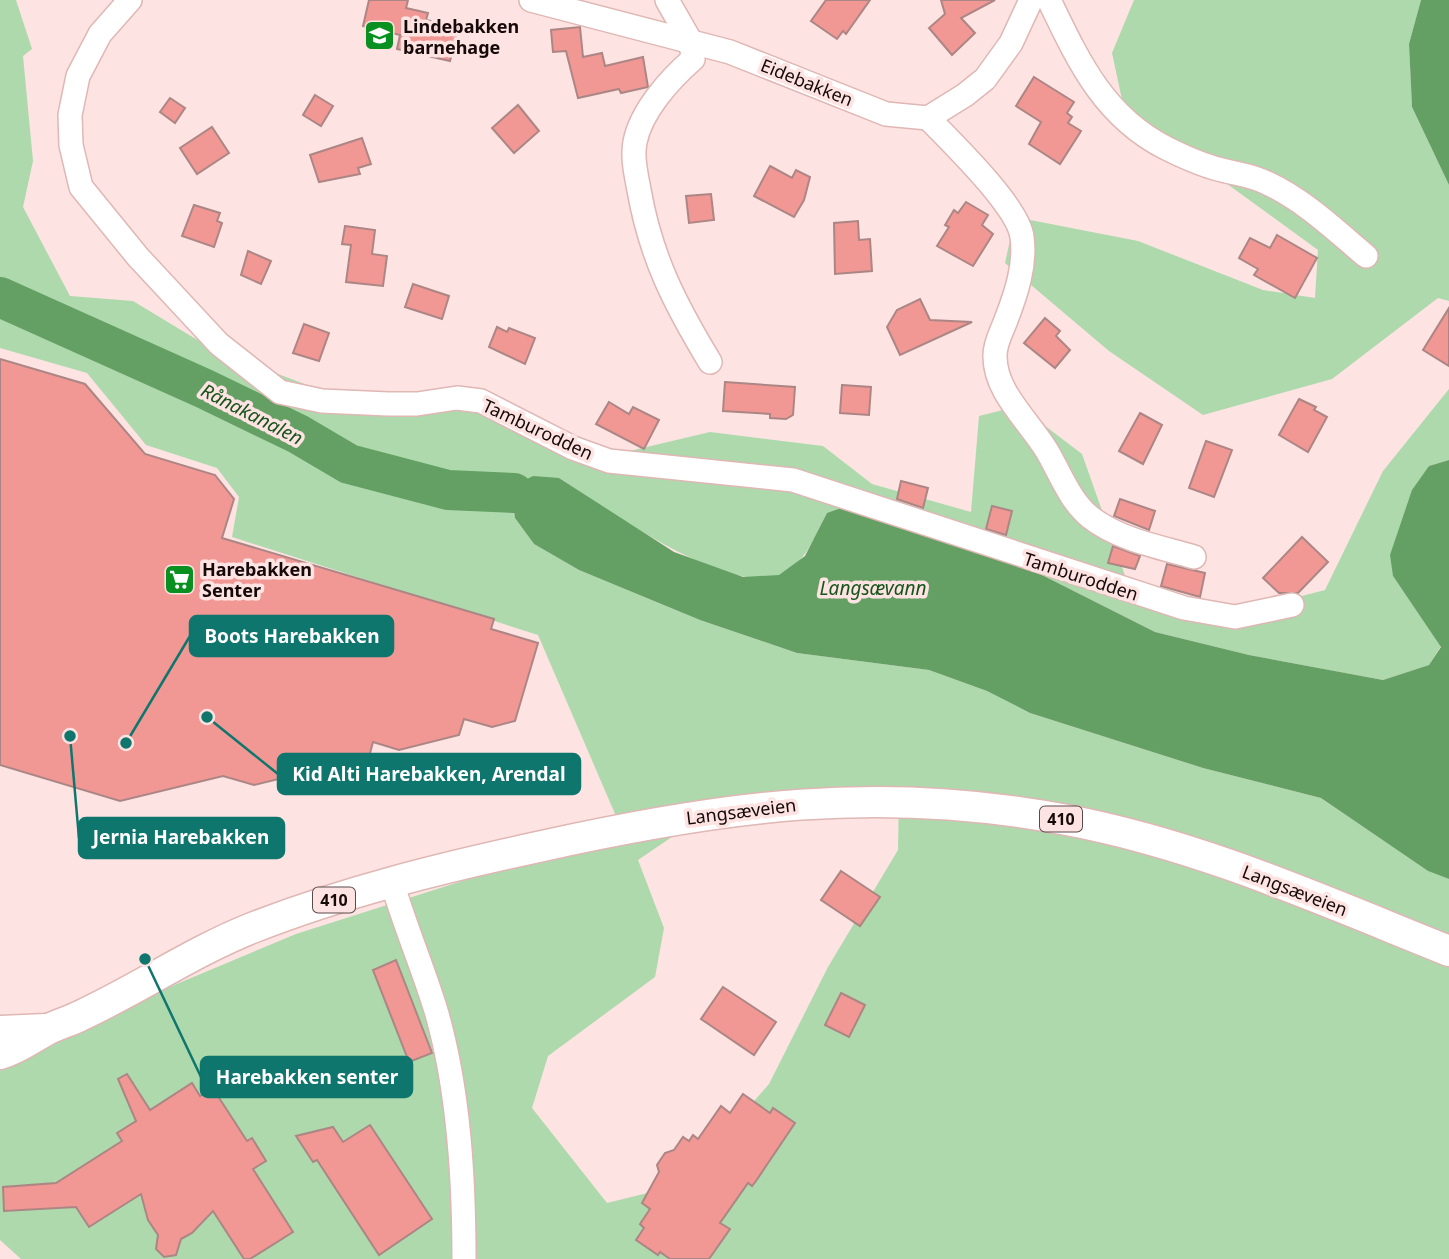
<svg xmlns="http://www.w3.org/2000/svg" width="1449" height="1259" viewBox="0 0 1449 1259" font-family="'Noto Sans',sans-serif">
<rect width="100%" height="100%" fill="#fde3e2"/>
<g fill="#add9ac" fill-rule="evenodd">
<path d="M0 0H16L32 49 23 56 33 161 23 207 70 296 133 301 214 350 342 398 478 397 596 459 710 432 823 446 872 484 971 512 979 416 1019 406 1082 454 1128 584 1229 615 1325 590 1383 471 1449 389V460L1429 466 1393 576 1441 646 1429 665 1383 680 1249 655 1155 632 1034 571 905 520 827 513C815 536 805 565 779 575 725 596 605 507 559 478L512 487 515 518 534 544 579 570 700 620 797 653 929 670 987 691 1030 713 1203 768 1321 798 1428 871 1449 879V1259H21L0 1240V1058L296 934 622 830 538 635 232 537 239 497 217 468 146 445 87 373 0 348ZM899 796 898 850 828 967 769 1084 680 1185 607 1203 532 1108 548 1056 655 977 664 928 638 860 688 826Z"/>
<polygon points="1134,0 1421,0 1409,44 1412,107 1449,185 1449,301 1438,298 1332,379 1203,415 1109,351 1005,263 1015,217 1138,241 1263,290 1315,298 1318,250 1124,109 1112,53"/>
</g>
<g fill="#649f64">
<polygon points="1421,0 1449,0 1449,185 1412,107 1409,44"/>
<polygon points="1449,460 1449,879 1428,871 1321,798 1203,768 1030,713 987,691 929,670 797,653 700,620 579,570 534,544 515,518 511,487 533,476 559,478 674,552 743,577 779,575 805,556 827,513 850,505 905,520 1034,571 1155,632 1249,655 1383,680 1429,665 1441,647 1393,576 1390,555 1412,490 1429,466"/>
</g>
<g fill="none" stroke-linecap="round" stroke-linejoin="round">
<polyline stroke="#649f64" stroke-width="40" points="0,297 205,389 298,434 349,464 448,490 514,493"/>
</g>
<g fill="#f19895" stroke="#ac8684" stroke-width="2">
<polygon points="369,0 408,0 406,8 428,13 426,20 458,27 450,61 397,49 400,35 363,26"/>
<polygon points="826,0 870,0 846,34 843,31 837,39 811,21"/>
<polygon points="941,0 995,0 961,18 975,33 952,55 929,28 945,14"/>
<polygon points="580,27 583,57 602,53 605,66 643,57 648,87 621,93 619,89 578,98 566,51 553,52 551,30"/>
<polygon points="1034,77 1074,102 1067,113 1072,117 1068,123 1081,131 1060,164 1029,144 1041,122 1016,106"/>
<polygon points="315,95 333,106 321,126 303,115"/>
<polygon points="170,98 185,108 175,123 160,112"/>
<polygon points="518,105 539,131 514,153 492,128"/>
<polygon points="212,127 229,153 197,174 180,148"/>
<polygon points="362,138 371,164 358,168 360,174 319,182 310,155"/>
<polygon points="770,166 792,178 796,170 810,177 804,200 794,217 754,196"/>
<polygon points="711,194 714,220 689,223 686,196"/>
<polygon points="966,202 988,215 982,225 993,234 973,266 937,246 949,227 945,225 954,210 958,213"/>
<polygon points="194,205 220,213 217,221 222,223 214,247 182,236"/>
<polygon points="858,221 859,240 870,239 872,271 835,274 834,223"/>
<polygon points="345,226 375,230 372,254 387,256 383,286 346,282 351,245 342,244"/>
<polygon points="1277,235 1317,258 1295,298 1254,275 1258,269 1239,258 1250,238 1270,248"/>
<polygon points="248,251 271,261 261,284 241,275"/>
<polygon points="413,284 449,296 442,319 405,307"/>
<polygon points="920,299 930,320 972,322 900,355 887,327 897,310"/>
<polygon points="1449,308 1449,366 1423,350"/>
<polygon points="1045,318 1060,331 1056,336 1070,350 1055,368 1024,343"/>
<polygon points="304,324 329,333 319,361 293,353"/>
<polygon points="497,327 507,332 509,328 535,338 525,364 489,347"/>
<polygon points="0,359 85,384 145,454 215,475 234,499 222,538 494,619 491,629 538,643 515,721 492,727 464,719 459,735 399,750 373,742 369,757 254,785 223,776 120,801 0,765"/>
<polygon points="725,382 795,387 793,415 786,419 770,418 770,414 723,411"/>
<polygon points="842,385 871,387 869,415 840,413"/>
<polygon points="1299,399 1316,407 1314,410 1327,417 1308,452 1279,435"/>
<polygon points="609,402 629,414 633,407 659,420 644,449 596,424"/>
<polygon points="1140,413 1162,425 1143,464 1119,451"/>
<polygon points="1206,441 1232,450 1214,497 1189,488"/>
<polygon points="901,481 928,488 923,508 897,499"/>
<polygon points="1120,499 1155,511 1149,530 1114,516"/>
<polygon points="992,506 1012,511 1006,535 986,529"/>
<polygon points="1302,537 1328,562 1298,593 1279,593 1263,578"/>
<polygon points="1113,546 1140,556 1135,569 1108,563"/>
<polygon points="1167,564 1205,573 1200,597 1161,586"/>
<polygon points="841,871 880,897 860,926 821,900"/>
<polygon points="396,960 432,1053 409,1062 373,970"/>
<polygon points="723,987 776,1022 754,1055 701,1019"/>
<polygon points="841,993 865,1005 849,1037 825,1025"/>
<polygon points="127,1074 150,1110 192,1083 200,1096 212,1087 247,1141 252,1138 266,1161 253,1169 293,1232 250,1259 244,1259 213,1211 192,1233 181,1239 176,1255 164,1257 156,1249 158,1235 148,1220 141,1194 89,1227 76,1207 4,1211 3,1187 56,1183 122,1141 117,1133 136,1121 118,1079"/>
<polygon points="743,1094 770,1113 773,1108 795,1123 756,1181 752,1186 748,1183 720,1223 730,1229 709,1259 670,1259 660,1252 658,1255 636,1240 644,1228 640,1224 650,1209 642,1203 659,1172 657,1165 665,1153 674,1150 683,1137 689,1141 693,1135 698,1139 721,1106 730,1113"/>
<polygon points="370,1125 432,1219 379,1255 317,1160 313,1162 296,1136 333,1127 343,1142"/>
</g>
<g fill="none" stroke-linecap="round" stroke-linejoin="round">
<defs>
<g id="minor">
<polyline points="130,0 100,34 78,76 70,115 71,145 81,187 138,257 219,344 280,392 322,401 388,404 417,404 457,398 481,401 573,448 609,461 793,480 1184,608 1235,617 1292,605"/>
<polyline points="531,0 730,52 886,114 928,118 965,95 985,79 1011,43 1031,0"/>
<path d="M667 0 691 42 693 59C670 79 641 111 635 142 632 157 636 174 639 190 651 258 675 304 710 362"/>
<path d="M1049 0C1078 60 1103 116 1166 148 1184 157 1207 167 1226 171 1242 175 1251 175 1267 183 1304 200 1335 230 1366 256"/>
<path d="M928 118C951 142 1018 206 1022 237 1026 265 1016 294 1006 320 1002 331 995 343 995 355 994 392 1030 422 1047 451 1060 473 1070 501 1090 517 1119 540 1160 547 1194 557"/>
<path d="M392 882C405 927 424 970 437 1014 459 1092 464 1178 464 1259"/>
</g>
<g id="major">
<polyline points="0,1031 47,1029"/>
<path d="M0 1054C18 1049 30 1039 47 1030 58 1024 71 1021 82 1015 140 988 192 952 252 928 344 892 441 868 538 847 722 806 879 784 1067 820 1200 845 1324 901 1449 951"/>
</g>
</defs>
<use href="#minor" stroke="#dfb7b4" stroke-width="26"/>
<use href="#major" stroke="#dfb7b4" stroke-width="33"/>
<use href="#minor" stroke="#fff" stroke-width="23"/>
<use href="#major" stroke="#fff" stroke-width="30"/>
</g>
<defs>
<symbol id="school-square" viewBox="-11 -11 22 22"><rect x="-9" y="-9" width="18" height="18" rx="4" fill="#099020" stroke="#fde3e2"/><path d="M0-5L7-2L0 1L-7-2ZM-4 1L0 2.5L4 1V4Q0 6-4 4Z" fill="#fff"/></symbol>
<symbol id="supermarket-square" viewBox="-11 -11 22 22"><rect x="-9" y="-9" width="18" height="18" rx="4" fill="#099020" stroke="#fde3e2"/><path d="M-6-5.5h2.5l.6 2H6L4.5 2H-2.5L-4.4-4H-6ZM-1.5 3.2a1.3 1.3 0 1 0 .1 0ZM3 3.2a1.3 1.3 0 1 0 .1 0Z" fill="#fff"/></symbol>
</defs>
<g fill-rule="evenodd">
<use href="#school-square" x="362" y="18" width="35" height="35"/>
<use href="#supermarket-square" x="162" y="562" width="35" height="35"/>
</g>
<g text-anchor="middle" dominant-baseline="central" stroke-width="7" stroke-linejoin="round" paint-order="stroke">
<g fill="#fde3e2" stroke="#5b4a4a" stroke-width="2">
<rect x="1040" y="806.5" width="42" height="25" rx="5"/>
<rect x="313" y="887.5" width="42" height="25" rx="5"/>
</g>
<g font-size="16" font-weight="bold" fill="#160909">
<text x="1061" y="819">410</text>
<text x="334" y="900">410</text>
</g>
<g font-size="18" font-weight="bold" fill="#160909" stroke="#fde3e2" text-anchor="start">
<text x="403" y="26">Lindebakken<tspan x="403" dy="21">barnehage</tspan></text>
<text x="202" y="569">Harebakken<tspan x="202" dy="21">Senter</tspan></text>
</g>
<g font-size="18" fill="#160909" stroke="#fde3e2">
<text transform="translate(807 82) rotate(22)">Eidebakken</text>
<text transform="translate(538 429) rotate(25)">Tamburodden</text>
<text transform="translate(1081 576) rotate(18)">Tamburodden</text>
<text transform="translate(741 811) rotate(-7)">Langsæveien</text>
<text transform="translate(1295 890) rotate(21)">Langsæveien</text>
</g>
<g font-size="19" font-style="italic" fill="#15541a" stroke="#fde3e2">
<text transform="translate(252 414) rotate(27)">Rånakanalen</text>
<text x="873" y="588">Langsævann</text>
</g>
</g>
<path fill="none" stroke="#0f766e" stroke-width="2.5" d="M126 743L190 636M207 717L278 774M70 736L79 838M145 959L201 1077"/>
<g fill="#0f766e" stroke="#fde3e2" stroke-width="2.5">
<circle cx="126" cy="743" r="7"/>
<circle cx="207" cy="717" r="7"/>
<circle cx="70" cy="736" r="7"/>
<circle cx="145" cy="959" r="7"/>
</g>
<g fill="#0f766e" stroke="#0f766e" stroke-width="2.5">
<rect x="190" y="616" width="203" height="40" rx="7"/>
<rect x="278" y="754" width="302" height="40" rx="7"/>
<rect x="79" y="818" width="205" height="40" rx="7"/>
<rect x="201" y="1057" width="211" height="40" rx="7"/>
</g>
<g font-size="19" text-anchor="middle" font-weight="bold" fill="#fff">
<text x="292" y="643">Boots Harebakken</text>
<text x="429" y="781">Kid Alti Harebakken, Arendal</text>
<text x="181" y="844">Jernia Harebakken</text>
<text x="307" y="1084">Harebakken senter</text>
</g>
</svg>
